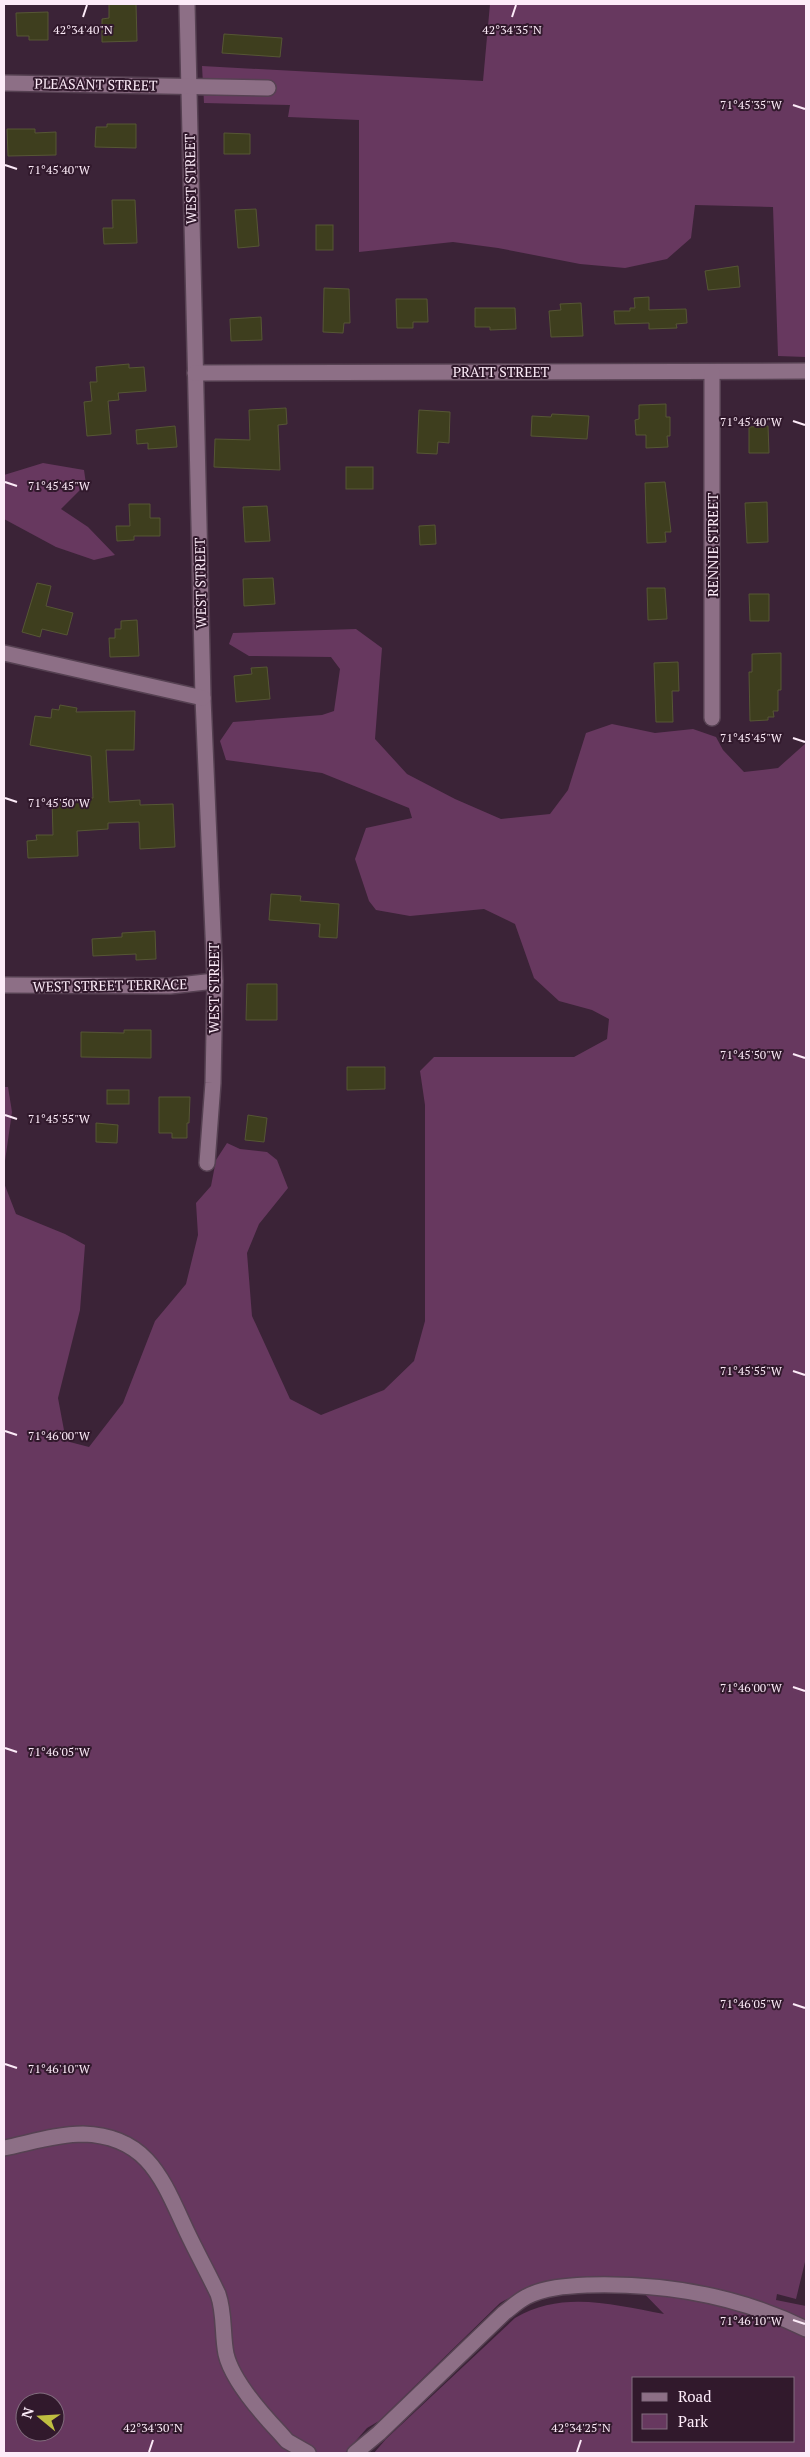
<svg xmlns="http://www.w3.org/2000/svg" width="810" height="2457" viewBox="0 0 810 2457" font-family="'PT Serif',serif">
<rect width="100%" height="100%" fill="#3b2337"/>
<g fill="#67385f" fill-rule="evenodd">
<polygon points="490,4 806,4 806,357 778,356 773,207 695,205 691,238 667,259 625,268 580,264 498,248 453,242 359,252 359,120 288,117 290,105 204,103 202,66 483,81"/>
<polygon points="43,463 84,470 86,484 61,509 88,527 115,555 94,560 56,547 4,519 4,475"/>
<path d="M356 629 382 648 375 739 407 774 455 799 501 819 550 814 568 790 586 733 612 724 655 733 693 729 716 737 723 750 744 772 778 768 806 743V2258L796 2299 777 2294 776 2300 806 2306V2453H374L386 2439 515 2318C563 2290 613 2305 664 2314L629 2278C595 2282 528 2285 500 2303L379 2421 367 2428 345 2453H4V1183L16 1214 65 1234 85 1245 80 1310 58 1398 66 1441 89 1447 123 1403 155 1321 186 1284 198 1235 196 1203 211 1186 216 1160 227 1143 240 1149 267 1152 277 1160 288 1188 259 1224 247 1253 252 1316 290 1399 321 1415 384 1390 414 1361 425 1321V1105L420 1071 434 1057H574L607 1039 609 1019 592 1010 559 1001 534 978 515 924 484 909 410 916 376 910 369 901 355 859 366 828 412 818 409 808 322 773 226 760 220 741 233 722 322 715 334 711 340 669 331 657 249 656 229 644 233 633ZM634 2378H794V2441H634ZM25 2402H55V2432H25Z"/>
<polygon points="4,1087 8,1087 12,1112 4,1168"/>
</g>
<g fill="#3e3e1e" stroke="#565635">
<polygon points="109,4 136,4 137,41 102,42 102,19 109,18"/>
<polygon points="48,12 48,40 29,40 29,36 17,36 16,13"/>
<polygon points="224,34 282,38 280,57 222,53"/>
<polygon points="107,124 136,124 136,148 95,147 96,127 107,127"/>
<polygon points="7,129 35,129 35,133 56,132 56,155 8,156"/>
<polygon points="224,133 250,134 250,154 224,154"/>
<polygon points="112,200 135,200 137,243 104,244 103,228 113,228"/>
<polygon points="256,209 259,246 238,248 235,210"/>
<rect x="316" y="225" width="17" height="25"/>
<polygon points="738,266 740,287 708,290 705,271"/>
<polygon points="324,288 349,289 350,323 344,323 343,333 323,332"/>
<polygon points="649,297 649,310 686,309 687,323 676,324 677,328 649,329 649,323 615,324 614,311 630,311 630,308 635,308 634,298"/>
<polygon points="396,299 427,299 428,322 413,322 413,328 397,328"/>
<polygon points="581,303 583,336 551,337 549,311 561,310 560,304"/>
<polygon points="475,308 515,308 516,329 490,330 490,327 475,327"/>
<polygon points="261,317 262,340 231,341 230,319"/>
<polygon points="129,364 129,368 144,367 146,391 118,393 119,400 108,401 111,434 87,436 84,402 92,401 90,382 97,382 96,367"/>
<polygon points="666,404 666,417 670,417 670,436 667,436 668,447 646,448 646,435 636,435 635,420 639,419 639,405"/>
<polygon points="286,408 287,424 278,425 280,470 214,467 215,439 250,440 249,410"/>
<polygon points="419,410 450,412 449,443 438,442 437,454 417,453"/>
<polygon points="552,414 589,416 587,439 531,436 532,416 551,417"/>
<polygon points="175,426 177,447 148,449 148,443 137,444 136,430"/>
<polygon points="768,426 769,453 749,453 749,427"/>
<rect x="346" y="467" width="27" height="22"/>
<polygon points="665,482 671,532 665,532 666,542 647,543 645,483"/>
<polygon points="767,502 768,542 747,543 745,503"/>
<polygon points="129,504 150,504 150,518 160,518 160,536 134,536 134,540 117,541 116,526 130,526"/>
<polygon points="267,506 270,541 245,542 243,507"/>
<polygon points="435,525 436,544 420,545 419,526"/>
<polygon points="273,578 275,604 244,606 243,579"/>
<polygon points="37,583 51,586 46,606 73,613 67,635 42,629 40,637 22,632"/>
<polygon points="647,588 665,588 667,619 648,620"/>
<polygon points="749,594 769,594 769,621 750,621"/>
<polygon points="137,620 139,656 110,657 109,638 115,638 115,629 121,629 121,621"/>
<polygon points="781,653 781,690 778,690 778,711 773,711 774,717 768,717 768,720 750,721 749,672 752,672 752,654"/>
<polygon points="678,662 679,691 672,691 673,722 656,722 654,663"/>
<polygon points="267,667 270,699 236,702 234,676 252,674 251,668"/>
<polygon points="60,705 77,708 76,712 135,711 134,750 106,750 109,802 140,800 140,805 173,804 175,847 140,849 139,822 108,823 108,829 77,831 78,856 28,858 27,841 37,840 36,835 53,835 52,800 93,798 91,756 30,745 35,716 51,718 52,709 59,710"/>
<polygon points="271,894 301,896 300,901 339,904 337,938 319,937 320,924 269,920"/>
<polygon points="155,931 156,959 136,960 136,954 93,956 92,939 122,937 122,933"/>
<polygon points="247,984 277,984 277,1020 246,1020"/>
<polygon points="124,1030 151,1030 151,1058 81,1057 81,1032 124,1033"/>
<polygon points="347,1067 385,1067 385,1089 347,1090"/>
<rect x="107" y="1090" width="22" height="14"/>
<polygon points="159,1097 190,1097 189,1123 187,1123 187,1138 172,1138 172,1133 159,1133"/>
<polygon points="248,1115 267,1118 264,1142 245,1140"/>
<polygon points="96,1123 118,1125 117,1143 96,1142"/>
</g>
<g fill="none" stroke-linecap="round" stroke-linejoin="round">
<defs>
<g id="minor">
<polyline points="187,4 203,698 215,981 213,1083 207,1163"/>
<polyline points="4,83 268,88"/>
<polyline points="195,373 806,371"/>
<polyline points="4,653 203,698"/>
<polyline points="712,718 712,372"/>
<polyline points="4,985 170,986 215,981"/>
<path d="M4 2148C29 2143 57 2134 83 2134 149 2136 163 2181 187 2232 197 2253 208 2273 218 2294 225 2314 222 2334 226 2354 232 2380 262 2414 280 2433L287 2441 308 2453"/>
<path d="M355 2453 379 2433 504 2313C511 2308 518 2301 526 2297 544 2287 569 2286 589 2285 664 2283 739 2296 806 2329"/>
</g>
</defs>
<use href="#minor" stroke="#564152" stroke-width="18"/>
<use href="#minor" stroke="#8d6f86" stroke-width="15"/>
</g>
<path fill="none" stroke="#fcebf8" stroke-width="2" d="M83 17 87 5M512 17 516 5M793 105 805 109M5 165 17 169M793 421 805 425M5 482 17 486M793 738 805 742M5 798 17 802M793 1054 805 1058M5 1115 17 1119M793 1371 805 1375M5 1431 17 1435M793 1687 805 1691M5 1748 17 1752M793 2004 805 2008M5 2064 17 2068M793 2320 805 2324M149 2452 153 2440M577 2452 581 2440"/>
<g text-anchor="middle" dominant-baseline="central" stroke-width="4" stroke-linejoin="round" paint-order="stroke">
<g font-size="14" fill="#fcebf8" stroke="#31192c">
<text transform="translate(96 84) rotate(1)">PLEASANT STREET</text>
<text transform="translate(190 179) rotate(-91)">WEST STREET</text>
<text x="501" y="371">PRATT STREET</text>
<text transform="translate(712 545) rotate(-90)">RENNIE STREET</text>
<text transform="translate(200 583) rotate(-91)">WEST STREET</text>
<text transform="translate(110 985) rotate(-1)">WEST STREET TERRACE</text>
<text transform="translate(213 988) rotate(-90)">WEST STREET</text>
</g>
</g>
<g font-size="12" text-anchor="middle" fill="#fcebf8" stroke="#31192c" stroke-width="4" stroke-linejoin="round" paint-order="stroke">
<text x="83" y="34">42°34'40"N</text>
<text x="512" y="34">42°34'35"N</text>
<text x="751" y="109">71°45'35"W</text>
<text x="59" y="174">71°45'40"W</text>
<text x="751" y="426">71°45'40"W</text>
<text x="59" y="490">71°45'45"W</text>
<text x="751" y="742">71°45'45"W</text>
<text x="59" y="807">71°45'50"W</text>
<text x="751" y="1059">71°45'50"W</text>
<text x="59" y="1123">71°45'55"W</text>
<text x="751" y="1375">71°45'55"W</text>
<text x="59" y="1440">71°46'00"W</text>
<text x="751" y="1692">71°46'00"W</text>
<text x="59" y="1756">71°46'05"W</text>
<text x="751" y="2008">71°46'05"W</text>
<text x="59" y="2073">71°46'10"W</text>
<text x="751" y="2325">71°46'10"W</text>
<text x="153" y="2432">42°34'30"N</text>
<text x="581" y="2432">42°34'25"N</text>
</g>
<rect width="810" height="2457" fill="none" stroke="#fcebf8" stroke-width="10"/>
<rect x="632" y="2377" width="162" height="65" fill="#31192c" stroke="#826d7e"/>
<rect x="642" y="2393" width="25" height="8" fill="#8d6f86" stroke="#826d7e"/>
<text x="678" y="2402" font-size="15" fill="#fcebf8">Road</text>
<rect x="642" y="2414" width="25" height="15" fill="#67385f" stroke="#826d7e"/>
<text x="678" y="2427" font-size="15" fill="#fcebf8">Park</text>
<g transform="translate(40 2417) rotate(288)"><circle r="24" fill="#31192c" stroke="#826d7e"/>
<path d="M0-4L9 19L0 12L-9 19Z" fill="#c0be41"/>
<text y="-8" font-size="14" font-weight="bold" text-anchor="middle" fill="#fcebf8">N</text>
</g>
</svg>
